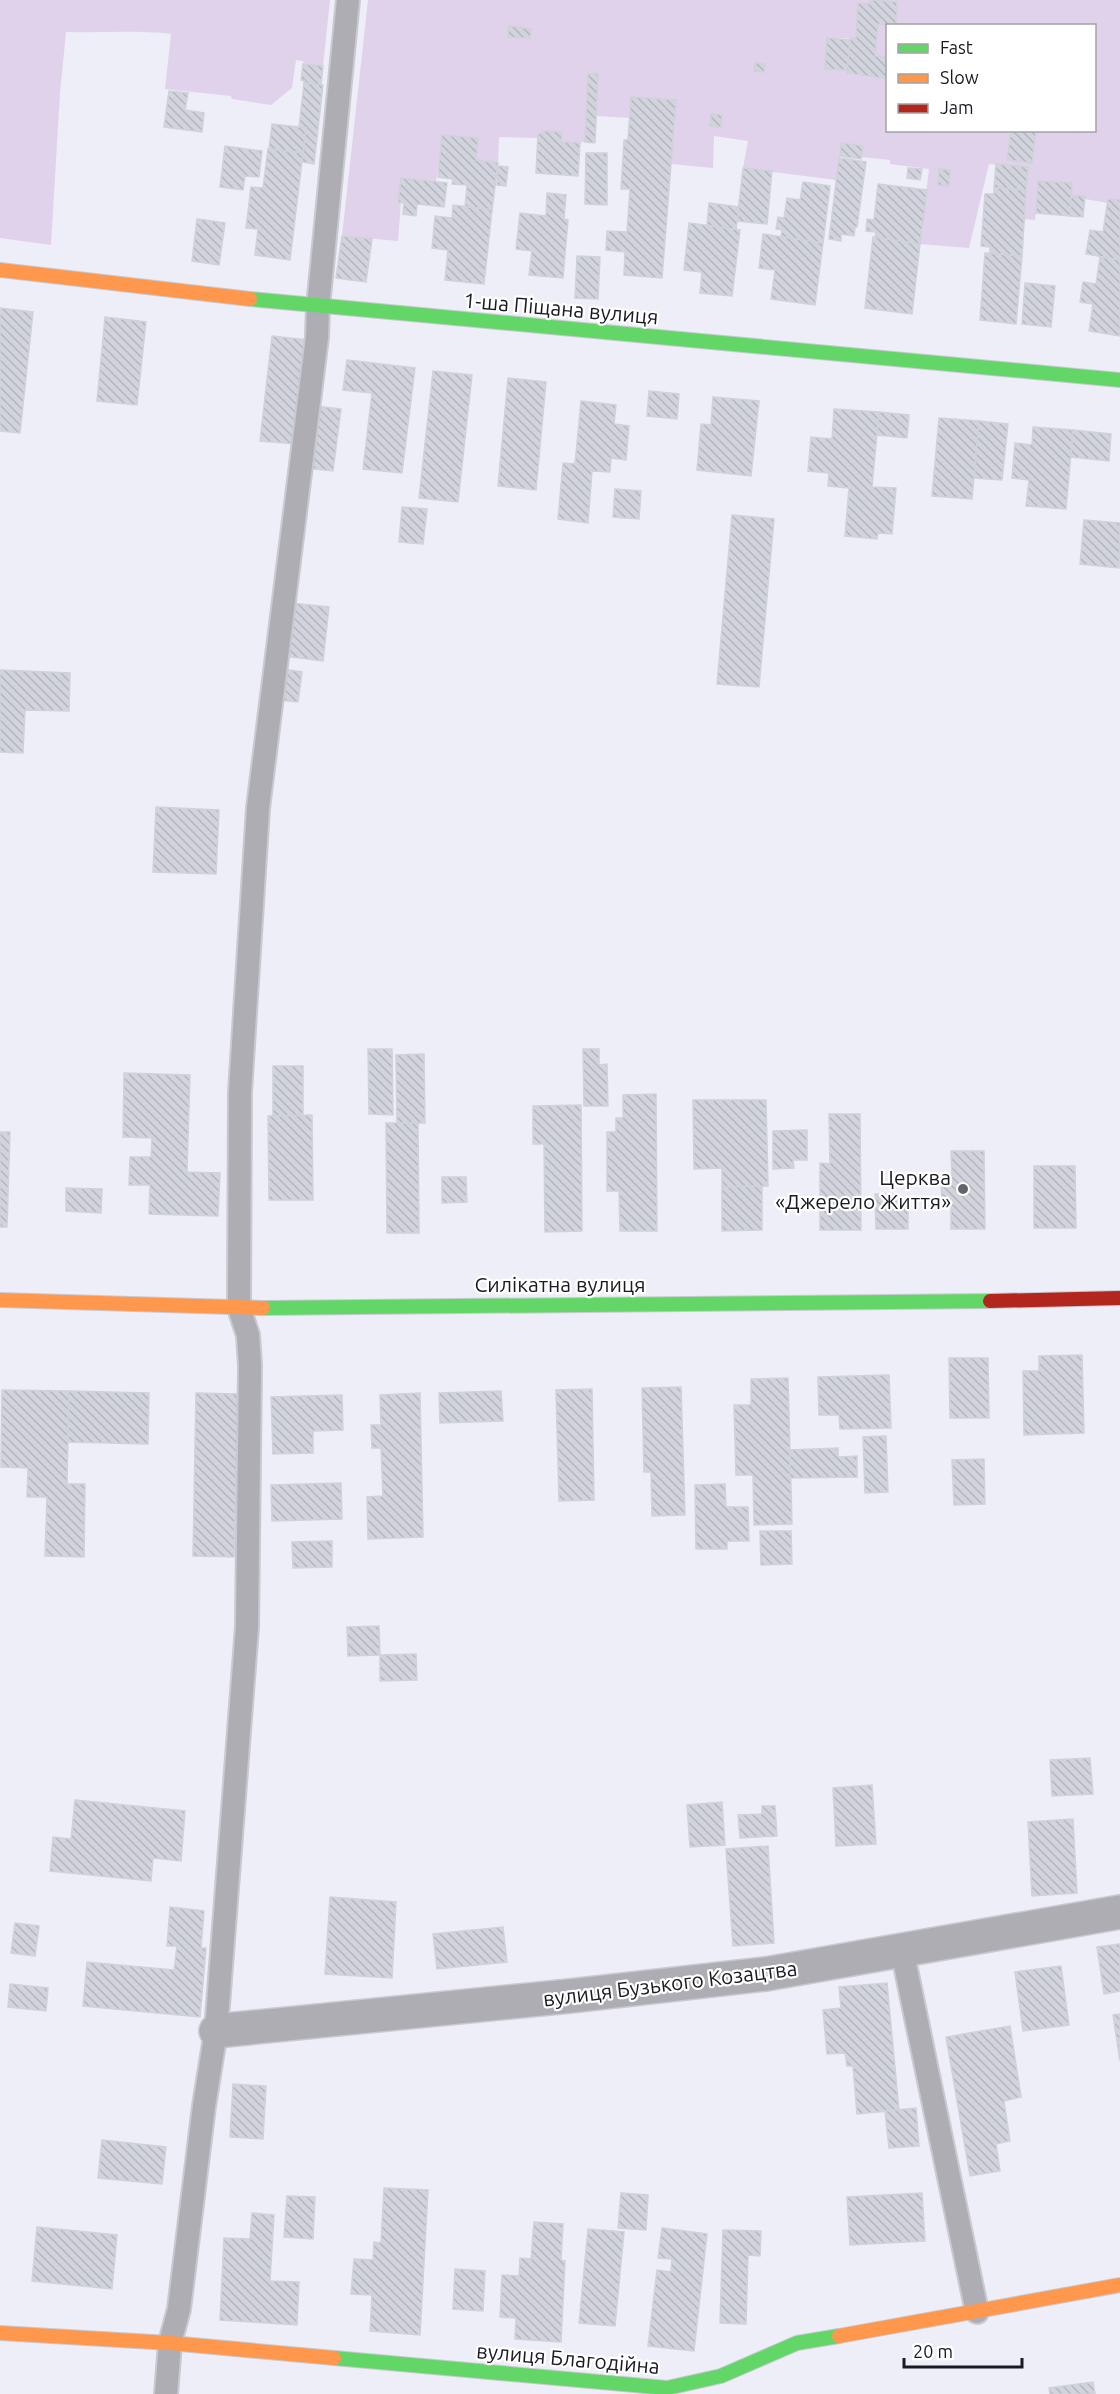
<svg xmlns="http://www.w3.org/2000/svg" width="1120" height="2394" viewBox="0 0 1120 2394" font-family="Ubuntu,sans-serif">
<defs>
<pattern id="building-back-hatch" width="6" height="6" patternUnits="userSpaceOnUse" patternTransform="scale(1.5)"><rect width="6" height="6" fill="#d2d4dd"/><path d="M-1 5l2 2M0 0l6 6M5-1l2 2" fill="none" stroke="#b4b5bd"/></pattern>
</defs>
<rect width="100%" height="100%" fill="#eeeef8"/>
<g fill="#e0d2ea">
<path d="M0 0H330L323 66 304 64 303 61 296 60 292 88 271 105 232 99 231 96 165 89 171 34C136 30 102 33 66 32L60 93 51 245 0 238Z"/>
<polygon points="368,0 871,0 870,4 858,3 856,38 827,39 825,69 847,70 848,74 887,79 888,130 1011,131 1007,160 1032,163 1036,131 1094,130 1094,26 896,25 897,2 879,0 1120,0 1120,200 1108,199 1108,203 1085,199 1085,196 1071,196 1072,183 1039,181 1035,220 1024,219 1028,167 989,164 969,248 920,244 929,169 890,164 890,160 861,157 862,146 842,143 836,180 743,168 748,141 714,136 713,168 671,164 676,100 632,97 630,118 596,116 588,74 585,142 561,142 561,132 543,131 543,133 538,134 538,138 499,137 498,163 476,160 478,138 443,135 436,181 401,178 398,202 401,202 398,241 342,236"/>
<polygon points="878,24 895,25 888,26 887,57 875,56"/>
</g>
<g fill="url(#building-back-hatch)" stroke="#d0d2da" stroke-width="1.5">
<polygon points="871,0 897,2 896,26 878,24 875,56 888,57 888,79 847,73 850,38 856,38 858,3 870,4"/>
<polygon points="509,26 531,29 530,38 508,37"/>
<polygon points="827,38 850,40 847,70 825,69"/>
<polygon points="755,63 765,64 764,72 754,71"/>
<polygon points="303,64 323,66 321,85 304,83 305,81 301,80"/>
<polygon points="588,74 598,74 595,143 585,142"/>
<polygon points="304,83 323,85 314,164 302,162 306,128 299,128"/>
<polygon points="169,91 188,93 185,110 204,113 202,132 164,127"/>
<polygon points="631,97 676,100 662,278 624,275 625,252 606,250 607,231 627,232 630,189 621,189 624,140 628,140"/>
<polygon points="711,114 722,115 721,127 710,126"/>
<polygon points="272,124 306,128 303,153 269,149"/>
<polygon points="1011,130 1036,130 1032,163 1007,160"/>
<polygon points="543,131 562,132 561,142 580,143 578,176 536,173 538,134 543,133"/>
<polygon points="442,135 478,138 476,160 498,163 492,210 465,207 467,185 452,184 453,179 438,177"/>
<polygon points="841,143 863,146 861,159 840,156"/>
<polygon points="225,146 262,151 259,177 245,176 243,190 220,187"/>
<polygon points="268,149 303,153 290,260 255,255 258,229 246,228 251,187 263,188"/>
<polygon points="586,153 607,153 607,205 585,204"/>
<polygon points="839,158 866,162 857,227 855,227 854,236 841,234 841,241 829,239"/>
<polygon points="996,164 1028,167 1026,190 994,188"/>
<polygon points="498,166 508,167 506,186 497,185"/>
<polygon points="743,168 772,171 767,224 737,221"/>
<polygon points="908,168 922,169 920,180 907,178"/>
<polygon points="939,169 950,170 949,186 938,185"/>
<polygon points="401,178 447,183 444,207 417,204 416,216 403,214 404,203 398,202"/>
<polygon points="1038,181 1072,183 1070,216 1036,213"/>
<polygon points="803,182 830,186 823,243 781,237 782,230 776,229 778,217 784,218 787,198 800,200"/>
<polygon points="878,184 927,190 920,244 875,238 876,232 866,231 867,219 874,220"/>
<polygon points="994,188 1026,190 1022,256 990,253 990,247 981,246 985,194 994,194"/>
<polygon points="547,193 566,195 564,219 568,220 563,278 529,275 532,251 516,249 520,213 546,216"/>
<polygon points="1071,196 1085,196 1083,217 1070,216"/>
<polygon points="1108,199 1120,200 1120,260 1086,254 1090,230 1103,232"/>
<polygon points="709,203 739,207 736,230 707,225"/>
<polygon points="453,205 492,210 484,284 445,280 448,250 432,248 435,216 452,218"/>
<polygon points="197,219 225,223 219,265 192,261"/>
<polygon points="689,223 740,230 732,296 700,293 702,272 684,270"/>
<polygon points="763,234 823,243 815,305 771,299 775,270 759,268"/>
<polygon points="342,236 372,239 366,282 336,278"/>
<polygon points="873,237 920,244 912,314 865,308"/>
<polygon points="985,253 1022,256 1016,324 980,320"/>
<polygon points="577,256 600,257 598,299 575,298"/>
<polygon points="1100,257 1120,260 1120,336 1089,331 1093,304 1080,302 1083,282 1096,284"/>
<polygon points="1025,283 1055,286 1051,327 1022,324"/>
<polygon points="0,308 33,312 20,433 0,431"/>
<polygon points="105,317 146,322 137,405 97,401"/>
<polygon points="272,336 308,340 296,444 260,441"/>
<polygon points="347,360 415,368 402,473 363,469 372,393 343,390"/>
<polygon points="433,371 472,375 458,502 419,498"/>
<polygon points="508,378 546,382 536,490 498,486"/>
<polygon points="649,391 679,394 677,419 647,416"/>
<polygon points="713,397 759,401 751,476 697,470 701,424 711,425"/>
<polygon points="581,401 616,405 614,424 629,426 626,460 611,458 610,472 592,471 588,523 558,519 563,463 575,464"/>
<polygon points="314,406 341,409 333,471 307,468"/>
<polygon points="834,409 879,412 872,487 896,488 892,534 878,533 877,539 845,536 849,488 828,486 829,473 808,471 811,437 832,439"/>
<polygon points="879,412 909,415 907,438 877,435"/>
<polygon points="939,418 979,421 972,499 932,496"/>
<polygon points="979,421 1008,424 1002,480 974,478"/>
<polygon points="1033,427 1073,430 1066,509 1026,506 1029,480 1012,478 1015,443 1032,445"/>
<polygon points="1073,430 1111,434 1109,461 1071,457"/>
<polygon points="615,489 641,491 639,519 613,517"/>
<polygon points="402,507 427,509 423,544 399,542"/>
<polygon points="732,515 774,519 759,687 717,684"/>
<polygon points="1084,520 1120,523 1119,568 1080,564"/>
<polygon points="290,603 329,607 323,661 285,656"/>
<polygon points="282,669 302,672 298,702 279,700"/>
<polygon points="0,670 70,673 69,711 25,710 23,753 0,752"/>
<polygon points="156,807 219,810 216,874 153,872"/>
<polygon points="368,1049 392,1049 393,1115 369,1114"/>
<polygon points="583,1049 599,1049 599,1065 607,1064 608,1106 584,1106"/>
<polygon points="424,1054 425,1123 397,1123 396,1055"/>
<rect x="273" y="1066" width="30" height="50"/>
<polygon points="124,1073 190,1075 187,1172 220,1173 218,1216 149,1214 150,1185 129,1185 130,1157 151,1157 152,1138 123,1137"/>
<polygon points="656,1094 657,1231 620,1231 619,1191 607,1191 607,1132 616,1132 616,1118 623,1118 623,1095"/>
<polygon points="693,1100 766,1100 768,1186 722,1187 722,1168 694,1169"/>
<polygon points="581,1105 582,1231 545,1232 544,1144 533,1144 533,1106"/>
<polygon points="829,1114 860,1114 861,1230 820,1230 820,1163 830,1164"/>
<polygon points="312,1115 313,1200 269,1200 268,1116"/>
<polygon points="386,1123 418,1123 419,1233 387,1233"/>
<polygon points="807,1130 807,1160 793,1160 794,1168 773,1169 773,1131"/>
<polygon points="0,1132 10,1132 7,1227 0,1227"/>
<polygon points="951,1151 984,1151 985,1229 951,1229 951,1202 942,1201 941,1178 952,1177"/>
<polygon points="1034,1166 1075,1166 1076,1228 1034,1228"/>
<polygon points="442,1177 466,1177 467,1202 442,1203"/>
<polygon points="762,1186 762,1230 722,1231 722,1187"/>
<polygon points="66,1188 102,1189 101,1213 66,1211"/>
<polygon points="875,1194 897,1194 897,1204 908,1204 908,1229 876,1229"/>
<polygon points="1082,1355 1084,1433 1024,1435 1023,1371 1039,1371 1039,1356"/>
<polygon points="949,1358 988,1358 989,1418 950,1418"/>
<polygon points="889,1375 891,1428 840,1429 839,1415 819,1415 818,1377"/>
<polygon points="788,1378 792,1524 754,1525 753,1475 736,1475 734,1405 751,1405 751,1379"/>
<polygon points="681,1387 685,1515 652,1516 651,1472 644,1472 642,1388"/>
<polygon points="592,1389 594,1500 559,1501 556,1390"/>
<polygon points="2,1390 69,1391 67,1484 85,1484 84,1557 45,1556 47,1497 27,1497 28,1468 1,1467"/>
<polygon points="69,1391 149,1393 148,1444 68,1442"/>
<polygon points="501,1391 503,1421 440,1423 439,1393"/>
<polygon points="196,1393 238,1394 234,1557 193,1556"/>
<polygon points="420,1393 423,1537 368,1539 367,1497 383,1496 381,1448 372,1448 371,1425 381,1425 380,1395"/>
<polygon points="342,1395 343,1430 313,1431 313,1453 273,1454 271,1397"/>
<polygon points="886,1436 888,1492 865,1493 863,1437"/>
<polygon points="838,1448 838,1457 857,1456 857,1477 790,1478 790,1450"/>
<polygon points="984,1459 985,1504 954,1505 952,1460"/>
<polygon points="341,1483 342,1519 272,1521 271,1485"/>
<polygon points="725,1484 726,1507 748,1507 749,1541 727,1541 727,1549 696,1549 695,1485"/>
<polygon points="760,1531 791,1531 792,1564 761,1565"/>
<polygon points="332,1541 332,1567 293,1568 292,1542"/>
<polygon points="379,1626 380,1655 348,1656 347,1627"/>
<polygon points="416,1654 417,1680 380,1681 380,1655"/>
<polygon points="1090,1758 1093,1794 1052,1796 1050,1760"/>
<polygon points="872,1785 876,1844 836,1846 833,1788"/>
<polygon points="75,1800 185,1811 181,1861 153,1858 151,1881 50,1871 53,1837 71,1839"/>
<polygon points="722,1802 725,1845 690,1847 687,1805"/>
<polygon points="762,1806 775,1806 777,1836 740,1838 738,1815 762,1814"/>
<polygon points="1073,1819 1077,1893 1032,1896 1028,1822"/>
<polygon points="768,1846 774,1943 733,1946 726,1849"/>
<polygon points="330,1897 396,1902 392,1978 325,1974"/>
<polygon points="170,1907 204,1911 201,1948 206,1948 200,2017 83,2006 87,1962 174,1970 177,1946 167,1946"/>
<polygon points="15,1923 39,1926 35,1956 11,1953"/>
<polygon points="503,1927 507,1962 437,1969 433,1934"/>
<polygon points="1120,1944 1120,1991 1104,1994 1097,1947"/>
<polygon points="1061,1966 1069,2025 1023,2031 1015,1972"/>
<polygon points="887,1983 899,2110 857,2114 853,2066 847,2066 845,2053 827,2054 823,2010 841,2008 839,1987"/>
<polygon points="10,1984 48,1988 46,2011 8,2007"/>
<polygon points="1120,2014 1120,2061 1113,2015"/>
<polygon points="1010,2026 1021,2097 1004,2101 1010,2141 996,2144 1000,2171 970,2176 946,2037"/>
<polygon points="233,2084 266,2086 263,2139 230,2137"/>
<polygon points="916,2108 919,2146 889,2148 885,2111"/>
<polygon points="102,2140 166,2147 162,2184 98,2178"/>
<polygon points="384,2188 428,2190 420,2335 370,2331 372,2295 351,2294 354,2259 373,2260 374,2242 381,2243"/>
<polygon points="621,2193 648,2195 646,2230 618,2228"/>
<polygon points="922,2193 925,2241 850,2245 847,2197"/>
<polygon points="287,2196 315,2197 313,2239 284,2237"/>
<polygon points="252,2213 274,2215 270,2281 299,2282 297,2325 220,2320 224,2238 250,2239"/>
<polygon points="534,2222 563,2224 561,2260 565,2261 561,2342 515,2339 516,2318 500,2317 502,2275 519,2276 520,2258 531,2259"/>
<polygon points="37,2227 117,2235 112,2289 32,2281"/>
<polygon points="662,2228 707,2234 694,2351 648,2346 657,2270 671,2272 672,2259 658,2258"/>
<polygon points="588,2229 624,2232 615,2326 579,2323"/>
<polygon points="723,2230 761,2231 760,2256 748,2255 746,2324 720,2323"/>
<polygon points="455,2269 485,2271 483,2311 453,2309"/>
<polygon points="1093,2382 1095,2394 1050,2394 1049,2388"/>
</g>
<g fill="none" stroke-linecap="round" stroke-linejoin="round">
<defs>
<g id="lane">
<polyline points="902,1950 977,2312"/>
<polyline points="166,2394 170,2343 179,2309 204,2106 216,2031 247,1627 250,1366 248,1335 239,1308 240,1092 258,808 317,337 318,307 348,0"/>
</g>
<polyline id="street" points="216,2031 570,1996 766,1974 1120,1912"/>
<g id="fast">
<polyline points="250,299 1120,380"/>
<polyline points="263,1308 990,1301"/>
<polyline points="334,2358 667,2388 721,2376 797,2343 839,2336"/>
</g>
<g id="slow">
<polyline points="0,270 250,299"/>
<polyline points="0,1300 263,1308"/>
<polyline points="0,2333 170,2343 334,2358"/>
<polyline points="839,2336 1120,2285"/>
</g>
<polyline id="jam" points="990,1301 1120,1298"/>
</defs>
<use href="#lane" stroke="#c8c9d1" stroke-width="26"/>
<use href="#street" stroke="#c8c9d1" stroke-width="36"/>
<use href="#fast" stroke="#c8c9d1" stroke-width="16"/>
<use href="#slow" stroke="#c8c9d1" stroke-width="16"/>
<use href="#jam" stroke="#c8c9d1" stroke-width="16"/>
<use href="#lane" stroke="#aeadb3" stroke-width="22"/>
<use href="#street" stroke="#aeadb3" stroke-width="33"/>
<use href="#fast" stroke="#63d668" stroke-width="14"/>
<use href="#slow" stroke="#ff974d" stroke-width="14"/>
<use href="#jam" stroke="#b3261e" stroke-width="14"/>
</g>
<circle fill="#64646d" stroke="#fff" stroke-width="2" cx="963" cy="1189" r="6"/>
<g text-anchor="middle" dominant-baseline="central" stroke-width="4.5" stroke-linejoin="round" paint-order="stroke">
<g font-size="21" fill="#191a22" stroke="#fff">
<text transform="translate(561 308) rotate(5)">1-ша Піщана вулиця</text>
<text x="560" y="1284">Силікатна вулиця</text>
<text transform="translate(670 1983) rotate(-7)">вулиця Бузького Козацтва</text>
<text transform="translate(568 2358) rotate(5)">вулиця Благодійна</text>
</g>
<g font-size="21" fill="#191a22" stroke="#fff" text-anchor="end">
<text x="951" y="1177">Церква<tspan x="951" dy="24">«Джерело Життя»</tspan></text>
</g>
</g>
<rect x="886" y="24" width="210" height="108" fill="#ffffff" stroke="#a3a3a7" stroke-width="1.5"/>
<rect x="898" y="44" width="30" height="9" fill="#63d668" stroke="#a3a3a7" stroke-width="1.5"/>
<text x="940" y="54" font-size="18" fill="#191a22">Fast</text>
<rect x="898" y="74" width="30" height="9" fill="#ff974d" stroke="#a3a3a7" stroke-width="1.5"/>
<text x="940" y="84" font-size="18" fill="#191a22">Slow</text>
<rect x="898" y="104" width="30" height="9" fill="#b3261e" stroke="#a3a3a7" stroke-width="1.5"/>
<text x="940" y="114" font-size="18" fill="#191a22">Jam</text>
<path d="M904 2358v9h118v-9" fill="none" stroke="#191a22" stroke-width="3"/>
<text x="913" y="2358" font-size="18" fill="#191a22" stroke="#ffffff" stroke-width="4.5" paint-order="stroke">20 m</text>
</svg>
